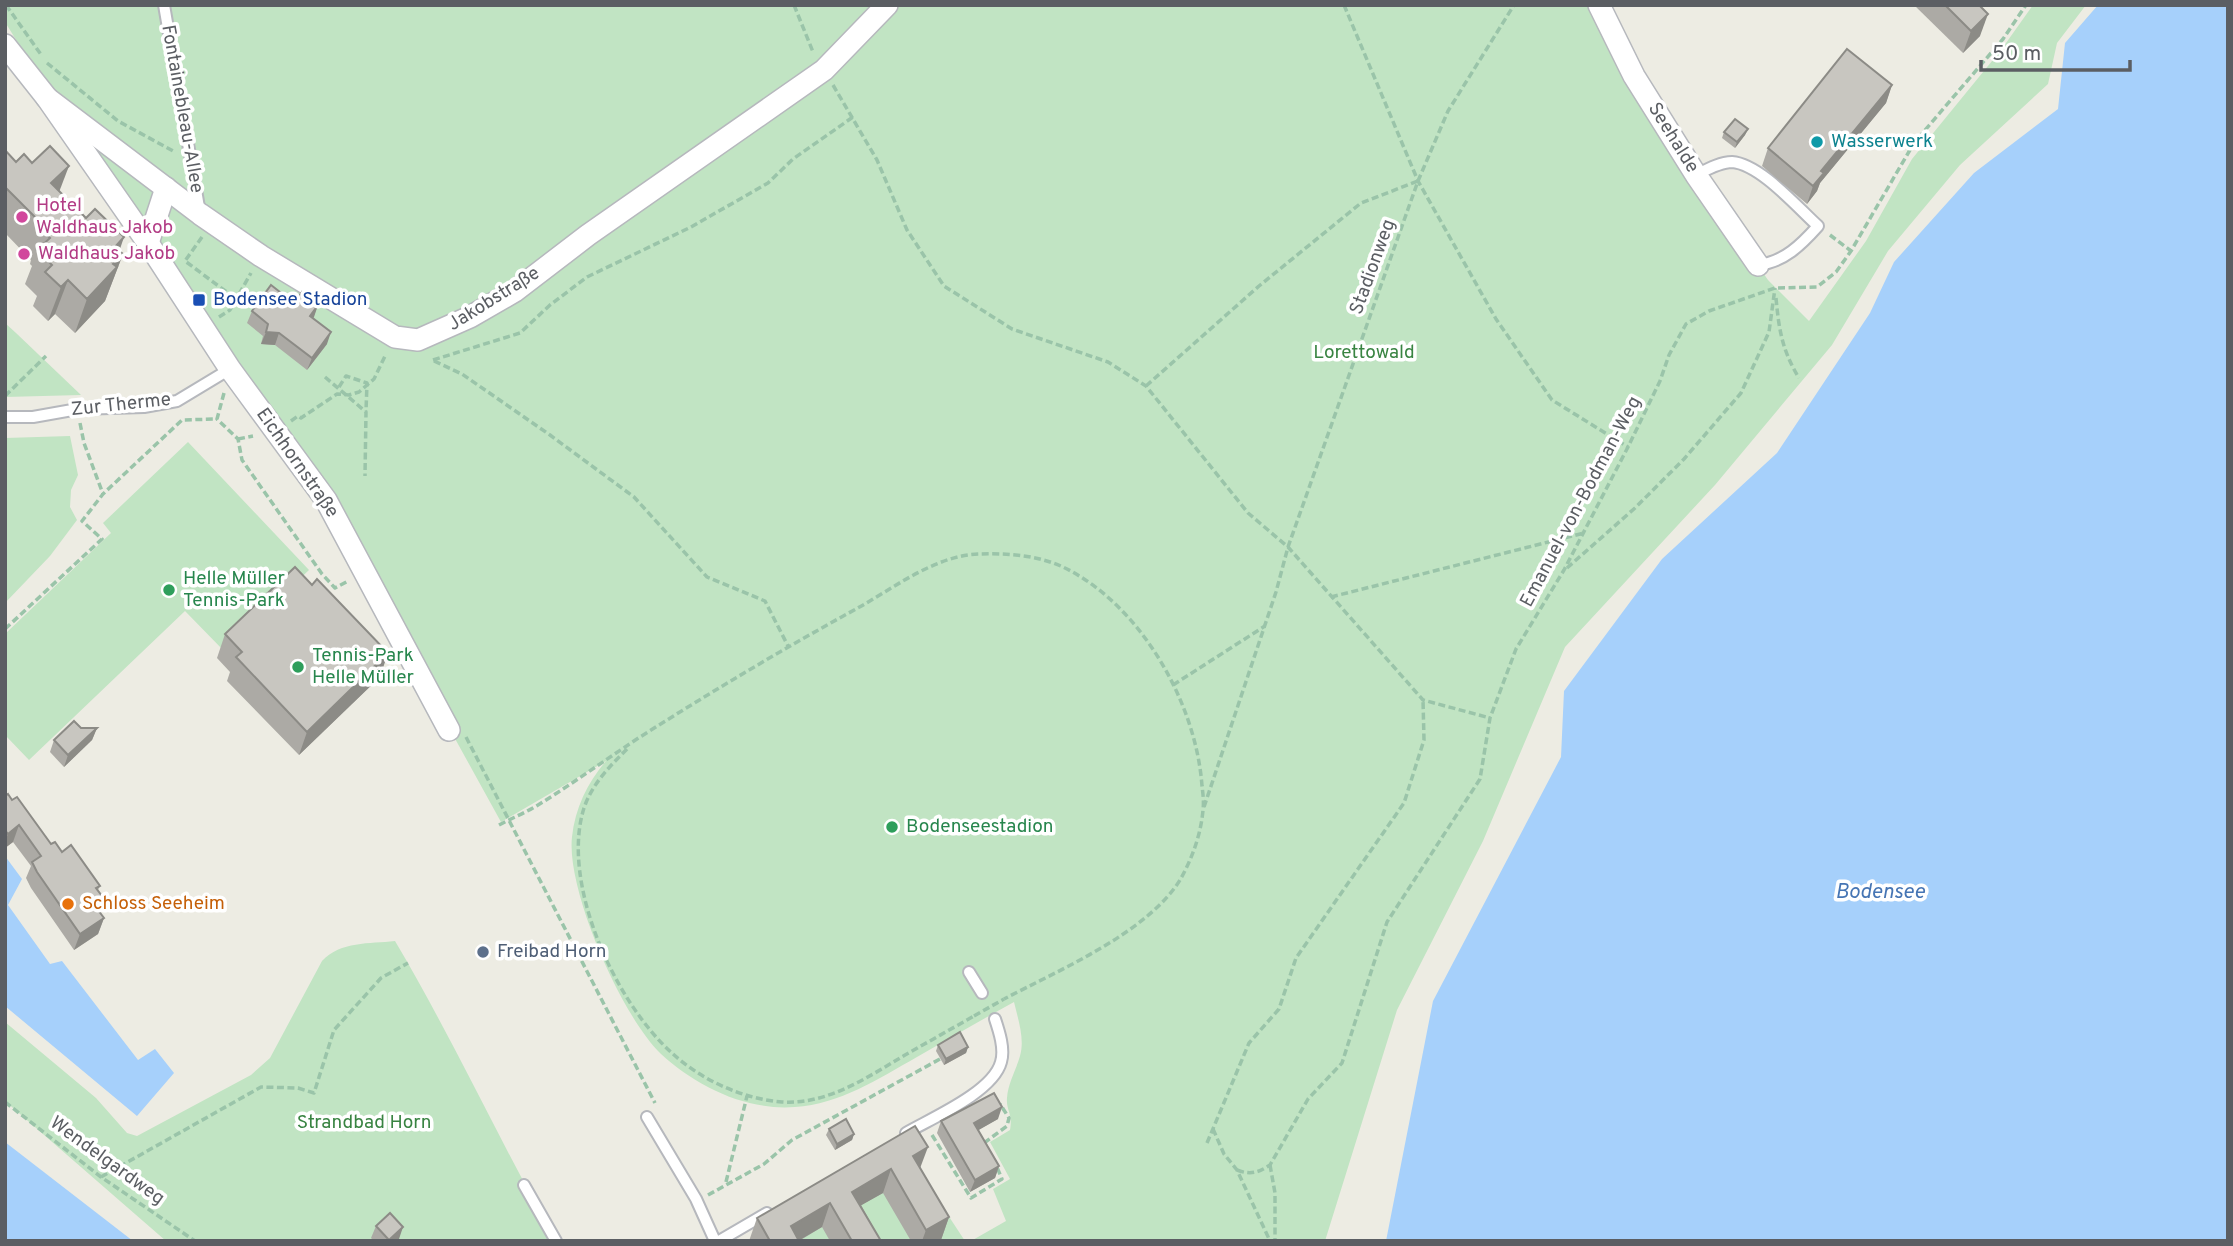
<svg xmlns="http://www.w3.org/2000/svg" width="2233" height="1246" viewBox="0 0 2233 1246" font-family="Overpass,sans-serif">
<rect width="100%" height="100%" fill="#edece3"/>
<g fill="#c1e4c3">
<path d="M5 5H1600L1696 175 1768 280 1809 321 1866 241 1912 159 2001 50 2033 5H2086L2057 43 2048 84 1960 165 1888 251 1832 345 1715 485 1565 647 1483 841 1397 1010 1325 1241H971L1006 1221 993 1189 1010 1179 990 1142 1010 1130C1013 1113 1006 1111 1007 1098 1008 1083 1016 1070 1020 1056 1025 1039 1018 1019 1014 1002 981 1020 949 1039 917 1057 878 1079 840 1104 795 1107 746 1111 696 1086 661 1054 622 1017 566 890 572 837 575 808 588 782 606 761L501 822 308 472 44 85 5 22Z"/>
<polygon points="5,323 16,333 81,395 5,397"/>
<polygon points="70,436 78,475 71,490 70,507 77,520 50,556 5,603 5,438"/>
<polygon points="188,442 309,570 224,651 185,611 29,760 5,735 5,634 111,533 103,523"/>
<path d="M395 941C453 1039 500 1142 556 1241H166L5 1101V1022L96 1098 127 1133 137 1136 251 1075 270 1058 322 961C341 941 369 944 395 941Z"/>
<polygon points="919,1171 965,1241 750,1241"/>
</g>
<g fill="#a6d0fb">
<polygon points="2098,5 2228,5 2228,1241 1386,1241 1433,1001 1561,757 1564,691 1662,559 1777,453 1870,313 1894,262 1974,173 2058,109 2065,43"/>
<polygon points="5,856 22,879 8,905 50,964 62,961 138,1060 155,1049 174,1073 137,1116 5,1006"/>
<polygon points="5,1142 133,1241 5,1241"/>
</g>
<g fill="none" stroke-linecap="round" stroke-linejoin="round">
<defs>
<g id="service">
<polyline points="164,5 200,213"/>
<path d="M1696 175C1706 170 1720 162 1732 162 1760 164 1797 207 1818 226 1801 245 1784 262 1758 265"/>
<polyline points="5,417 33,417 78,409 144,407 177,401 230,369"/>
<polyline points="969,972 982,993"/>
<polyline points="647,1117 696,1199 715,1241"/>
<path d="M906 1133C932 1118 993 1092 1001 1062 1005 1049 999 1031 995 1019"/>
<polyline points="524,1185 556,1241"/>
<polyline points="719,1241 767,1213"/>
</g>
<g id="minor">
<polyline points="1599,5 1634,76 1696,175 1758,265"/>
<polyline points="5,45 47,98 148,243 230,369 326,500 449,730"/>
<polyline points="47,98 200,214 261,256 395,337 418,340 470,317 515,291 588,235 824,70 887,5"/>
<polyline points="148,243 166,188"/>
</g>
</defs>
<use href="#service" stroke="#b6b8bd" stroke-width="14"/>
<use href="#minor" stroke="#b6b8bd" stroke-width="24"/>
<g stroke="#9ac4a9" stroke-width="3.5" stroke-dasharray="7 3.5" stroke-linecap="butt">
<polyline points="6,5 42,56"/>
<polyline points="794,5 813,52"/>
<polyline points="1344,5 1418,181 1496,319 1552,400 1628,447"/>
<polyline points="47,63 118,121 175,152"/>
<polyline points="833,85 877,160 907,230 944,286 1012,329 1108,362 1146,386 1248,513 1288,547 1423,700 1490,718"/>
<polyline points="1830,235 1851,251"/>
<polyline points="202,237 185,261 236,299"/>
<path d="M1776 298C1779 330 1782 350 1799 378"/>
<polyline points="219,317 230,310 251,273"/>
<polyline points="433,360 520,333 550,305 587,277 691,227 768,183 793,159 853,117"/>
<polyline points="434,361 462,374 550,435 634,497 707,577 765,601 788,646"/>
<polyline points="325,377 366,412 365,476"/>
<polyline points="1146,386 1259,286 1361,203 1418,181"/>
<polyline points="339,387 346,376 367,383 366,411"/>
<polyline points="224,393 217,419 238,439 242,460 322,574 335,588 348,581"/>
<polyline points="5,396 46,356"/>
<polyline points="291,421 298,416 301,418 337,394 349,395 359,392 374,379 386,354"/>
<polyline points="80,423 84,443 103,494"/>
<polyline points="238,439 253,436"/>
<polyline points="1567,568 1635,508 1684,459 1741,393 1769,332 1775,288"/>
<polyline points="1331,597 1584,533"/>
<polyline points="5,629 102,539 82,521 103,494 182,420 217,419"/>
<polyline points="1173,685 1265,626"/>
<polyline points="466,737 655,1103"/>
<path d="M627 749C610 766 592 784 584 808 560 884 616 1003 672 1053 701 1080 743 1099 782 1102 827 1105 868 1077 905 1055 928 1042 951 1029 974 1016"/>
<polyline points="1204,807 1276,592 1288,547 1418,181 1448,111 1514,5"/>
<path d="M499 825C512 818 525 813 538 805 572 784 605 760 640 737 711 692 783 649 856 609 894 588 934 556 978 554 1006 553 1037 555 1063 567 1140 604 1196 702 1202 786 1203 794 1204 802 1203 810 1201 834 1192 859 1180 880 1147 933 1059 970 1004 999"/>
<polyline points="5,1102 101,1177 195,1241"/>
<polyline points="1213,1129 1224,1154 1237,1170 1270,1241"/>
<polyline points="932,1135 971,1198 1002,1179 996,1165"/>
<polyline points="984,1143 1007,1126 1009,1118 1000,1104"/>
<polyline points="1207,1143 1249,1043 1279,1009 1296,958 1404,803 1424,740 1423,700"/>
<polyline points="1270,1165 1275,1193 1275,1241"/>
<path d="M1237 1170C1250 1175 1258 1173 1270 1165L1308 1099 1342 1063 1387 922 1480 779 1490 718 1516 649 1564 570 1628 447 1660 381 1669 355 1686 324 1709 311 1775 288 1817 287 1836 272 1851 251 1914 143 2003 39 2026 5"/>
<polyline points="101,1177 261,1087 298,1088 314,1093 334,1030 381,978 408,963"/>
<polyline points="726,1182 747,1096"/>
<polyline points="708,1195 764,1164 792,1140 940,1059"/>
</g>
<use href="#service" stroke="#fff" stroke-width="10"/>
<use href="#minor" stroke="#fff" stroke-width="21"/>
<polyline stroke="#9ac4a9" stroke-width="3.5" stroke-dasharray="7 3.5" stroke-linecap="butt" points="974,1016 1004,999"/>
</g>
<g fill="#acaaa5">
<polygon points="1914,5 1979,5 1980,36 1963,53"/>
<polygon points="1892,85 1886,103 1820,183 1817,191 1807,204 1762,166 1768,148"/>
<polygon points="1748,129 1745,135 1735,148 1722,138 1724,132"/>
<polygon points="5,150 16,162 59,191 123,254 105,301 75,333 55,314 48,321 33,306 37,296 25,284 32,266 30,264 31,260 5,233"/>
<polygon points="294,303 318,305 313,318 327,344 307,370 275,345 261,344 263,336 247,323 252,311"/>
<polygon points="225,634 380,677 299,755 227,681 230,672 217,658"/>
<polygon points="81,728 97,728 92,740 64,767 50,752 54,740"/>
<polygon points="5,796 12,800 51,844 100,886 98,890 100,912 104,918 98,934 74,950 31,888 26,878 31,866 13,842 5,848"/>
<polygon points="938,1045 968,1047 966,1053 944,1065 936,1051"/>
<polygon points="998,1119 978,1130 999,1166 995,1178 970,1192 937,1133 941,1121"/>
<polygon points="915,1126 920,1167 949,1217 941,1240 911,1241 883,1193 861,1205 881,1241 830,1241 822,1227 799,1241 749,1241 757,1218"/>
<polygon points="829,1129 854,1134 852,1140 835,1150 826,1135"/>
<polygon points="376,1226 399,1239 397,1241 374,1241 371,1238"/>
</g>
<g fill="#8c8b86">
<polygon points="1988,14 1980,36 1963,53 1971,31"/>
<polygon points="1892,85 1886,103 1820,183 1817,191 1807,204 1813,186 1821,171"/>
<polygon points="1748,129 1745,135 1735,148 1737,142"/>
<polygon points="69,166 56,200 51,183"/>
<polygon points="124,237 116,261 123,254 105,301 75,333 87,299 115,247"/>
<polygon points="68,280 55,314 48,321 61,287"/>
<polygon points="318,305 314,317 306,328 310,316"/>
<polygon points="266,332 279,333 275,345 261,344"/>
<polygon points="331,332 327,344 307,370 312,358"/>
<polygon points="388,653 380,677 299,755 307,732"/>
<polygon points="97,728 92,740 64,767 68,755"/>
<polygon points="19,825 13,842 5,848 5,841 8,834"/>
<polygon points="105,900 99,916 95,906"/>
<polygon points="104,918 98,934 74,950 80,934"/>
<polygon points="968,1047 966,1053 944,1065 946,1059"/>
<polygon points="1002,1107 998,1119 970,1135 974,1123"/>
<polygon points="854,1134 852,1140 835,1150 837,1144"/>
<polygon points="928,1147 919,1171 913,1156"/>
<polygon points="999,1166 995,1178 970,1192 975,1180"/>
<polygon points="891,1169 883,1193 844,1215 852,1192"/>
<polygon points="830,1203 822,1227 798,1241 791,1226"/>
<polygon points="949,1217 941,1240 922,1241 926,1230"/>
<polygon points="403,1227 399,1239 397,1241 389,1241"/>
</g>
<g fill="#c8c6c0" stroke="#8c8b86" stroke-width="2">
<polygon points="1945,5 1979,5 1988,14 1971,31"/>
<polygon points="1847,49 1892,85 1821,171 1824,173 1813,186 1768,148"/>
<polygon points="1735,119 1748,129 1737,142 1724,132"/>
<polygon points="50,146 69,166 51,183 86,218 95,209 124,237 115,247 123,254 113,264 117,267 87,299 68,280 61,287 45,272 52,265 37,250 50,238 42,230 45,227 5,187 5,150 16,162 24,154 32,163"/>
<polygon points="271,285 294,303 302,292 318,305 310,316 331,332 312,358 279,333 266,332 268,324 252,311"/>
<polygon points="295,567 312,585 317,579 388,653 307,732 236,657 242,652 225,634"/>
<polygon points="74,721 81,728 97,728 68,755 54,740"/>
<polygon points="8,794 12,800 17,797 51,844 55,842 62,852 71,845 100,886 96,888 105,900 95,906 104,918 80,934 37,872 32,862 41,856 19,825 8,834 5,830 5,796"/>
<polygon points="960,1032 968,1047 946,1059 938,1045"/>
<polygon points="994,1093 1002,1107 974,1123 999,1166 975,1180 941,1121"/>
<polygon points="846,1119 854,1134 837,1144 829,1129"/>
<polygon points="915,1126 928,1147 913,1156 949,1217 926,1230 891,1169 852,1192 881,1241 852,1241 830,1203 791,1226 799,1241 770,1241 757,1218"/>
<polygon points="390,1213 403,1227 389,1240 376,1226"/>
</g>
<circle fill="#0f9aa8" stroke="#fff" stroke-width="2.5" cx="1817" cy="142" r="7"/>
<g fill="#d1479c" stroke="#fff" stroke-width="2.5">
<circle cx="22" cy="217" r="7"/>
<circle cx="24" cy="254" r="7"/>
</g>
<rect fill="#1a4fb4" stroke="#fff" stroke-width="2.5" x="192" y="293" width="14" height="14" rx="3.5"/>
<g fill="#2e9e5b" stroke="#fff" stroke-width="2.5">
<circle cx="169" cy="590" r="7"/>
<circle cx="298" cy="667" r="7"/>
<circle cx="892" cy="827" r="7"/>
</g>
<circle fill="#e8710a" stroke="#fff" stroke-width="2.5" cx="68" cy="904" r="7"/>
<circle fill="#5c6f8a" stroke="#fff" stroke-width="2.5" cx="483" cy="952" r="7"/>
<g text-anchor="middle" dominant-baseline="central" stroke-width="7" stroke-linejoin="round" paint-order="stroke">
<g font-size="19" fill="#5b5e63" stroke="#fff">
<text transform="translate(182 109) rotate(80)">Fontainebleau-Allee</text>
<text transform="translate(1673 138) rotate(58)">Seehalde</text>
<text transform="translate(1373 267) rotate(-70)">Stadionweg</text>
<text transform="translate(494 299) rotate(-32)">Jakobstraße</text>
<text transform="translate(121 405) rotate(-6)">Zur Therme</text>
<text transform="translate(297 463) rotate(55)">Eichhornstraße</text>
<text transform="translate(1581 502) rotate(-62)">Emanuel-von-Bodman-Weg</text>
<text transform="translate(107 1161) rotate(36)">Wendelgardweg</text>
</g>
<g font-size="19" fill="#0d838f" stroke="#fff" text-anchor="start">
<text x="1831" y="142">Wasserwerk</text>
</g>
<g font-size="19" fill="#b23c85" stroke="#fff" text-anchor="start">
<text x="36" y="206">Hotel<tspan x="36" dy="22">Waldhaus Jakob</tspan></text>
<text x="38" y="254">Waldhaus Jakob</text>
</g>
<g font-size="19" fill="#164399" stroke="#fff" text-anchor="start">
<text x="213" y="300">Bodensee Stadion</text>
</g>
<g font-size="19" fill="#398442" stroke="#fff">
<text x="1364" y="353">Lorettowald</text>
<text x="364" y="1123">Strandbad Horn</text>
</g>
<g font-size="19" fill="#27864d" stroke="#fff" text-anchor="start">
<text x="183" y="579">Helle Müller<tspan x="183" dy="22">Tennis-Park</tspan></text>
<text x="312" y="656">Tennis-Park<tspan x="312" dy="22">Helle Müller</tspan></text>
<text x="906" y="827">Bodenseestadion</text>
</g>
<g font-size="19" fill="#c56008" stroke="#fff" text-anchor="start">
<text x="82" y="904">Schloss Seeheim</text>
</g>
<g font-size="19" fill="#4e5e75" stroke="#fff" text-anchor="start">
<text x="497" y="952">Freibad Horn</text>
</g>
<g font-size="21" font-style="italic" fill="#4675b4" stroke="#fff">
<text x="1880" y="892">Bodensee</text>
</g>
</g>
<rect width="2233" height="1246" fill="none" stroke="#5b5e63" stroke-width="14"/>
<path d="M1981 60v10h149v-10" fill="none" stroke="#5b5e63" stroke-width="3.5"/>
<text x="1992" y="60" font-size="21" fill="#5b5e63" stroke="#ffffff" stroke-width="5" paint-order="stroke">50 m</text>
</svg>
